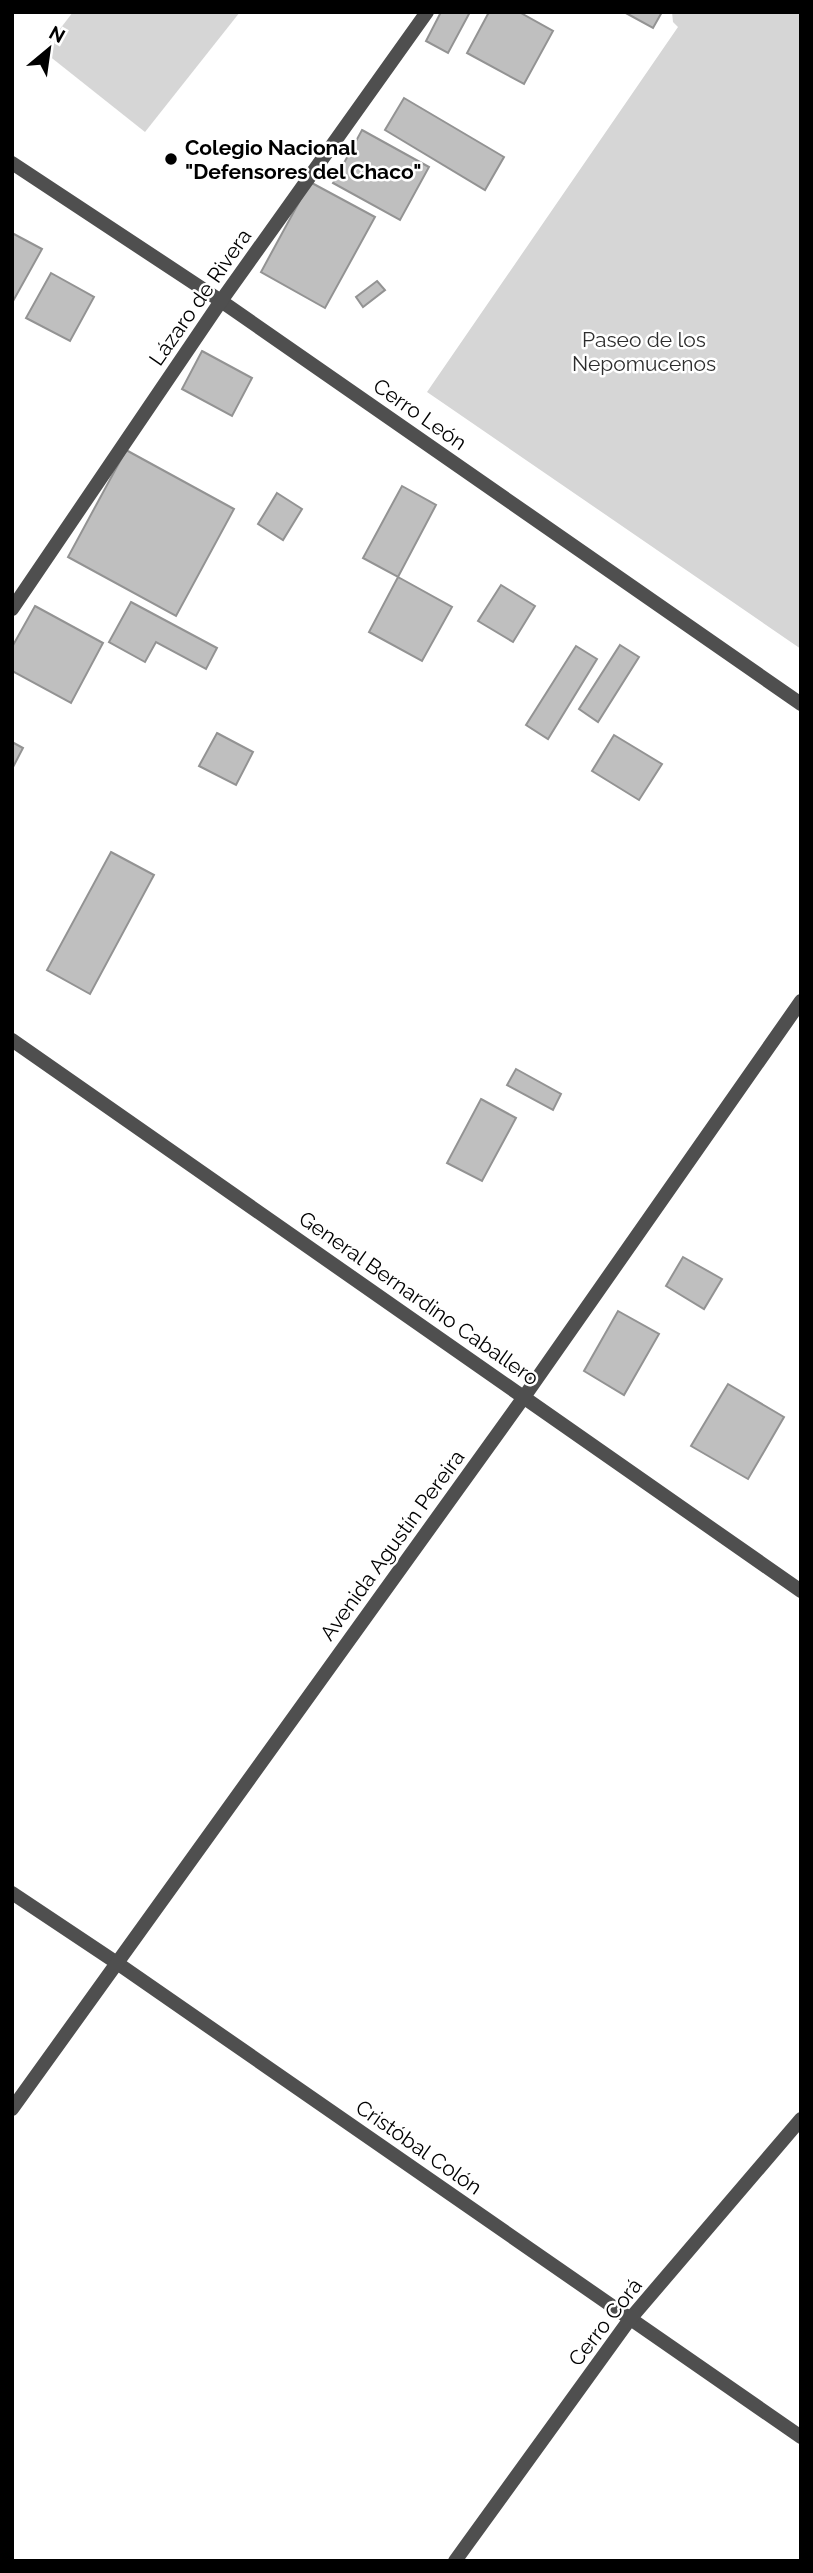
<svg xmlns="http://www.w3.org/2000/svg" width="813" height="2573" viewBox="0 0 813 2573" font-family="Raleway,sans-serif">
<rect width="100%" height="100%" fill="#fff"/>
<g fill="#d6d6d6">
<polygon points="73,12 240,12 145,132 43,51"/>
<polygon points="672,12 801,12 801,649 427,392 678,27 673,22"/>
</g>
<g fill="#bfbfbf" stroke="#939393" stroke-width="2">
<polygon points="441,12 470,12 448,53 426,41"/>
<polygon points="489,12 519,12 553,31 524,84 467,53"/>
<polygon points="624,12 662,12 653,28"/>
<polygon points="404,98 504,157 485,190 385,130"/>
<polygon points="362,130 429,167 400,220 333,183"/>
<polygon points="310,182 375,217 325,308 261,272"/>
<polygon points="12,233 42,249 12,303"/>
<polygon points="51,273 94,297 70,341 26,318"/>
<polygon points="377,281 385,290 363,307 356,297"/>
<polygon points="202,351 252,378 232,416 182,389"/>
<polygon points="126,450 234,509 176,616 68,557"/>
<polygon points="402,486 436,505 398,577 363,558"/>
<polygon points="277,493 302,509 283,540 258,524"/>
<polygon points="398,577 452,607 422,661 369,632"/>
<polygon points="501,585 535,606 513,642 478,621"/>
<polygon points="131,602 217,648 206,669 156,642 145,662 109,642"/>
<polygon points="35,606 103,643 71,703 12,671 12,647"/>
<polygon points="620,645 639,657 598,722 579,709"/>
<polygon points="576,646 597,659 548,739 526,725"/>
<polygon points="217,733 253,752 236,785 199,766"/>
<polygon points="614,735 662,764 639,800 592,771"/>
<polygon points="12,742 23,748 12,769"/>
<polygon points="111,852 154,875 90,994 47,970"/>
<polygon points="516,1069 561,1094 553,1110 507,1085"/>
<polygon points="481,1099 516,1118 482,1181 447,1163"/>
<polygon points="683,1257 722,1279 704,1309 666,1286"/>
<polygon points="618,1311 659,1334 624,1395 584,1371"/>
<polygon points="728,1384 784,1417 748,1479 691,1446"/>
</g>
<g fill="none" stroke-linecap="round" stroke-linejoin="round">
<g stroke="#4f4f4f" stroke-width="14">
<polyline points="12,163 221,301 801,704"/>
<polyline points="12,609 221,301 427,12"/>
<polyline points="12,1040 801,1591"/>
<polyline points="12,1893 117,1963 801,2437"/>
<polyline points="12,2109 524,1397 801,1001"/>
<polyline points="455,2561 630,2319 801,2119"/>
</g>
</g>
<circle fill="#000" stroke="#fff" stroke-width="2.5" cx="171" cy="159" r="7"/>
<g text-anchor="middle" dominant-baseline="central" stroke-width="5" stroke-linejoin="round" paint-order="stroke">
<g font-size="21" font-weight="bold" fill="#000" stroke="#fff" text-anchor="start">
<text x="185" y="147">Colegio Nacional<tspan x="185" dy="24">"Defensores del Chaco"</tspan></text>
</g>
<g font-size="21" fill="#000" stroke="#fff">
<text transform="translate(200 297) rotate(-55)">Lázaro de Rivera</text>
<text transform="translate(420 414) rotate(35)">Cerro León</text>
<text transform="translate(419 1298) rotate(35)">General Bernardino Caballero</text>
<text transform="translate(392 1545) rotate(-54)">Avenida Agustín Pereira</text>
<text transform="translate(419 2147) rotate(35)">Cristóbal Colón</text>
<text transform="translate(605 2322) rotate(-52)">Cerro Corá</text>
</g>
<g font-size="21" fill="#2d2d2d" stroke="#fff">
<text x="644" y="339">Paseo de los<tspan x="644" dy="24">Nepomucenos</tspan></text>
</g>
</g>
<rect width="813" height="2573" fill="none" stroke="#000000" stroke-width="28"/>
<g transform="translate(49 49) rotate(29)" stroke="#ffffff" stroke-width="5" paint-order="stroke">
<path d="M0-5L12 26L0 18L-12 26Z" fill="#000000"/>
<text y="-10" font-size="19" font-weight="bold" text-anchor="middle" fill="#000000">N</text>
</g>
</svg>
